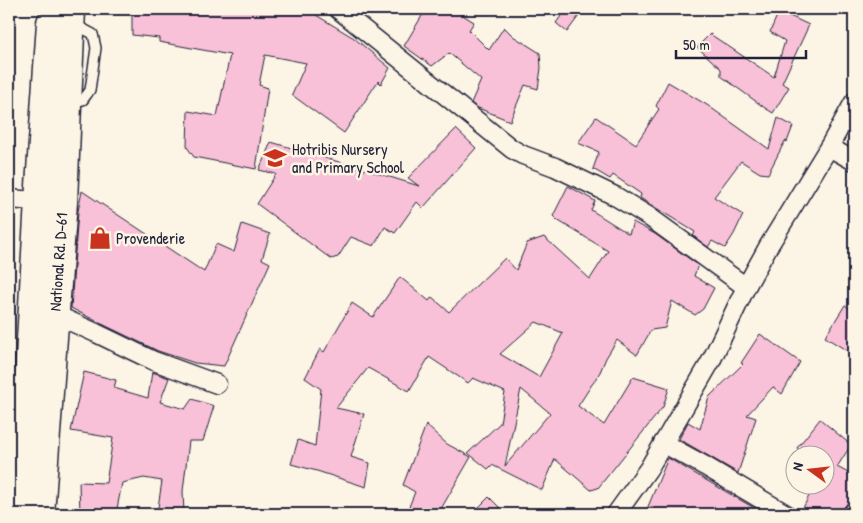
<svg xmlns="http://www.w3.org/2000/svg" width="863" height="523" viewBox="0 0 863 523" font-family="'Patrick Hand',sans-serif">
<rect width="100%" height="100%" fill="#fcf5e5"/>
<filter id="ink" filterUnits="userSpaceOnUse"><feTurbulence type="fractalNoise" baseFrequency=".02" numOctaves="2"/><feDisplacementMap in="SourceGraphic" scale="10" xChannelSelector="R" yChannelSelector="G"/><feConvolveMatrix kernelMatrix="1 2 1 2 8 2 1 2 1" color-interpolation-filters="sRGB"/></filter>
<g filter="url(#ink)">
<g fill="#f9c1d7" stroke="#22223b" fill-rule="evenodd">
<polygon points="132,9 314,9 316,15 354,38 390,68 381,84 378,81 344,133 292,95 306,63 265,55 259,85 268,88 256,169 194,157 187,147 188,111 217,116 230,55 159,42 159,38 132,35"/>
<polygon points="426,9 453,9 474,22 469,30 489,50 504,27 513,36 540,53 541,68 538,89 525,85 510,121 476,107 471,103 481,80 449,53 432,66 404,46"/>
<polygon points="566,9 584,9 567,32 556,23"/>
<polygon points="779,11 809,25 782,83 789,87 773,113 765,108 721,76 721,69 697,47 710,34 774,77 785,41 770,32"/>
<polygon points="668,82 707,105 769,149 778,118 793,126 787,142 785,141 768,174 760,173 741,161 714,197 743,215 734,234 725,248 712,241 708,247 693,236 695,232 640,198 641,194 613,175 610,179 593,169 599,152 578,143 596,117 636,144 659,109 656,106"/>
<polygon points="456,129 476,148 423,208 417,202 395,233 385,227 374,246 351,237 338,257 331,259 257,204 276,174 259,170 271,142 356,167 363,172 364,169 419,186 408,178"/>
<path d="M568 186 595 201 591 210 629 234 633 222 655 234 698 265 694 276 714 288 703 309 695 315 672 301 665 328 651 330 637 355 617 340 606 358 600 372 578 406 604 425 633 377 669 388 663 407 598 488 591 490 555 459 542 490 492 465 488 469 468 453 500 423 505 392 473 378 468 383 429 357 409 391 368 368 336 408 364 414 351 457 370 463 366 487 317 471 291 464 298 440 315 446 321 389 305 378 320 349 324 352 352 303 373 317 400 277 429 301 432 297 449 312 505 258 516 270 527 243 544 237 590 279 608 251 557 220 553 216ZM536 322 563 333 539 377 500 354ZM521 389 550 413 505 466Z"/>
<polygon points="82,191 204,272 216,244 234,252 242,224 270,234 262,259 270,263 224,366 195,363 158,351 100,323 71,308 78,211"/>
<polygon points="845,305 854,312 854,344 849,352 825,337"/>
<polygon points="760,334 800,362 782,394 773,387 747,415 756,418 738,473 679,439 688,422 700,429 709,397 743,364 741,363"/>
<polygon points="84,372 116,380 114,388 148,398 152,372 169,378 160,402 185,409 192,399 214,406 203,441 189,441 183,491 184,514 157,514 162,481 144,478 122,483 116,514 80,514 79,482 106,483 113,438 71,431"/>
<polygon points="820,419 851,445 837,467 854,476 854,492 849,502 844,507 842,514 800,514 814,486 826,486 826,456 806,456 797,448"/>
<polygon points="426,425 447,444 471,457 438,514 406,514 415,492 403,485"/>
<polygon points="668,458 761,512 761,514 645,514"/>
<polygon points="489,497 506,514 472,514"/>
</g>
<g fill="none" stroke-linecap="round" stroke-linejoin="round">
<defs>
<polyline id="lane" points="71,103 83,100 90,90 96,48 93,34 74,24"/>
<g id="street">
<polyline points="338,9 512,149 523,155 555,167 615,196 648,216 746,287"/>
<polyline points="829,147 854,161"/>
<polyline points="9,199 48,202"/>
<polyline points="54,314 96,333 154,361 217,384"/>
<polyline points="663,443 705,466 786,514"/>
<polyline points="616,514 649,468 711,361 746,287 768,247 829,147 854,102"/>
<polyline points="853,514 854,511"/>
</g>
<g id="highway">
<polyline points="21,514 39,201 51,23"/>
<polyline points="40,514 63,202 71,9"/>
</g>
</defs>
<use href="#lane" stroke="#22223b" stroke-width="12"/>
<use href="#street" stroke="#22223b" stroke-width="21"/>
<use href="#highway" stroke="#22223b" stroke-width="31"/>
<use href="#lane" stroke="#fcf5e5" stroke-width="9"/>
<use href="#street" stroke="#fcf5e5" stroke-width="18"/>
<use href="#highway" stroke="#fcf5e5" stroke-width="28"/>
</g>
</g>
<defs>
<symbol id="school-bare" viewBox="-9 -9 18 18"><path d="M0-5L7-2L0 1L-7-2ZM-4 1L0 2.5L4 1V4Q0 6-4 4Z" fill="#c8321e" stroke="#fcf5e5" stroke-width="2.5" paint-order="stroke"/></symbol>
<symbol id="shop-bare" viewBox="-9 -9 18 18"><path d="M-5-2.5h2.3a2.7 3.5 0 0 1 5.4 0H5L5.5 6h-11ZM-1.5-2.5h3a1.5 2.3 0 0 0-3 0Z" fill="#c8321e" stroke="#fcf5e5" stroke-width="2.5" paint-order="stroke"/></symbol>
</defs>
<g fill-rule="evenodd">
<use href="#school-bare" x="259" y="142" width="32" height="32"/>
<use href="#shop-bare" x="84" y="222" width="32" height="32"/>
</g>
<g text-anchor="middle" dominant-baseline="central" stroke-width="5" stroke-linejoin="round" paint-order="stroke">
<g font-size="16" fill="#22223b" stroke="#fcf5e5" text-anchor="start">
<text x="292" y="149">Hotribis Nursery<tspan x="292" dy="18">and Primary School</tspan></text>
<text x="116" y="238">Provenderie</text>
</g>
<g font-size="16" fill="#22223b" stroke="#fcf5e5">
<text transform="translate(58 262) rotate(-86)">National Rd. D-61</text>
</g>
</g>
<rect width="863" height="523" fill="none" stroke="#fcf5e5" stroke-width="30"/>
<rect x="15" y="15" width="833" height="493" fill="none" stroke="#22223b" stroke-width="2" filter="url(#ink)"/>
<g transform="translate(810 470) rotate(285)"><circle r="24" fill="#fcf5e5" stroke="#a5a1a1"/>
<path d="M0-4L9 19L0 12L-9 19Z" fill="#c8321e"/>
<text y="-8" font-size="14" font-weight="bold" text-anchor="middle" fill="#22223b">N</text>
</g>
<path d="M676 50v8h130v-8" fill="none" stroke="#22223b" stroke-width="2.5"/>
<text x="683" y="50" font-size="15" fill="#22223b" stroke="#fcf5e5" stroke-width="4" paint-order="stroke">50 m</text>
</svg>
